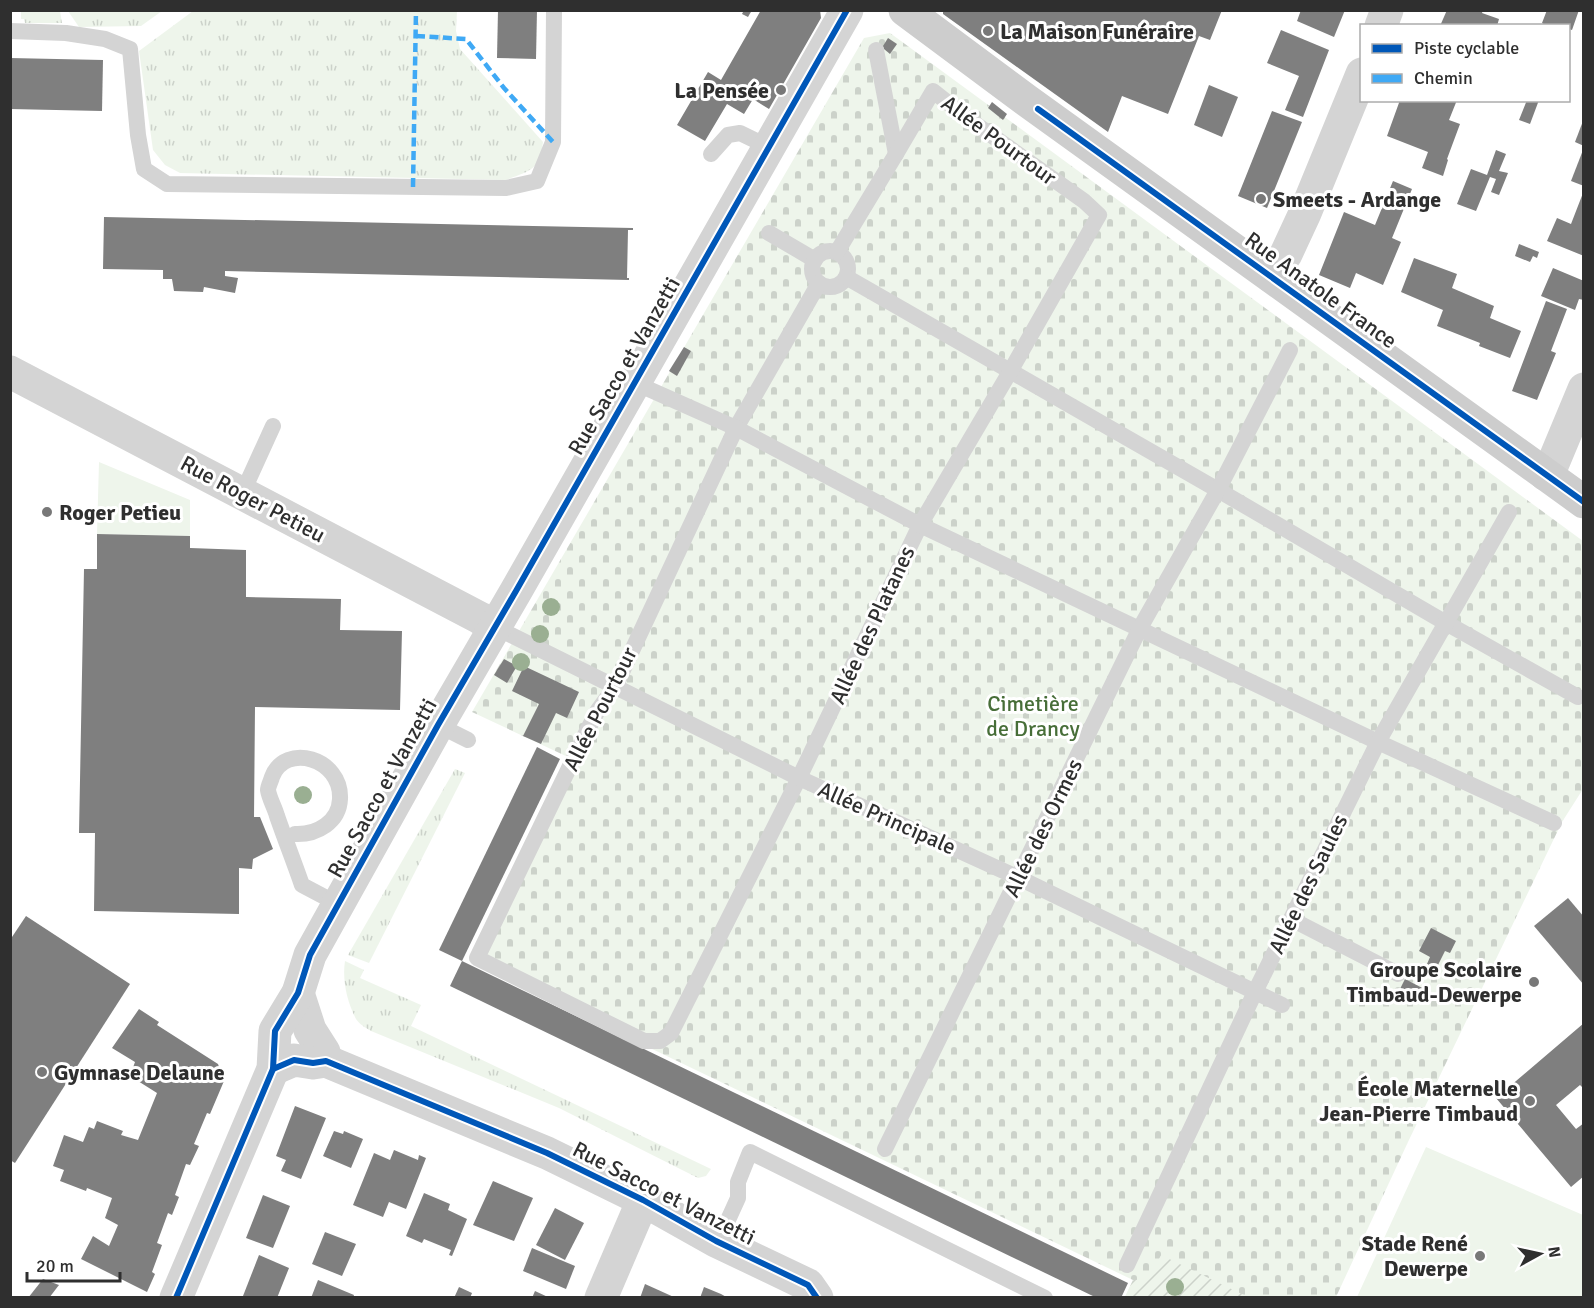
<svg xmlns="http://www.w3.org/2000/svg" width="1594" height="1308" viewBox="0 0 1594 1308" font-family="Signika,sans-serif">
<defs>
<pattern id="grass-tufts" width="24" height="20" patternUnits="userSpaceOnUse" patternTransform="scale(1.5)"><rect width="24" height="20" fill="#eef5eb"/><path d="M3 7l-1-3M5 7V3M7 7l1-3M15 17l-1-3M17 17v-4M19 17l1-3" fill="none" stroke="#ccd2ca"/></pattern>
<pattern id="cemetery-stones" width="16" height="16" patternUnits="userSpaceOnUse" patternTransform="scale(1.5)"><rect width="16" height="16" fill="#eef5eb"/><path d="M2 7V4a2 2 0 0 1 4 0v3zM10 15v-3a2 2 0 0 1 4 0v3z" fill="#ccd2ca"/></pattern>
<pattern id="garden-furrows" width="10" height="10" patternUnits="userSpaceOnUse" patternTransform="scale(1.5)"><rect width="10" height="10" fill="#eef5eb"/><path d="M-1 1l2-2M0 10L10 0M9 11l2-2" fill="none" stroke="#ccd2ca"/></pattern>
</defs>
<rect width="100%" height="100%" fill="#fff"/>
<g fill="url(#grass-tufts)">
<polygon points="11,11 60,11 62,23 25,23 24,19 21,19 21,12"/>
<polygon points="68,11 162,11 141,26 79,27"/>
<path d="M193 11H457L456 31 460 49 543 142C539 171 531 170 506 180L180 173 165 165 153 150 139 51Z"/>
<polygon points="455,769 465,773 369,963 348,955"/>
<path d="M345 961 364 970 360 978 421 1005 411 1026 711 1169 706 1176 698 1178 559 1108 371 1031C366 1028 359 1024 356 1019 347 1002 342 980 345 961Z"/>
</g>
<polygon fill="url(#cemetery-stones)" points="890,33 1583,541 1583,789 1562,822 1408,1142 1336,1297 1125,1297 1133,1280 469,961 568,757 472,712 864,38"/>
<g fill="#eef5eb">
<polygon points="99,462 190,500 190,536 97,534"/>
<polygon points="1426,1147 1583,1215 1583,1297 1357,1297"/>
</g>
<polygon fill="url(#garden-furrows)" points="1161,1255 1248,1297 1125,1297 1133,1280 1149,1279"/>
<g fill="#7f7f7f">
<polygon points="498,10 537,10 536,59 497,58"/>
<polygon points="744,10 752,10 748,17 742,14"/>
<polygon points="761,10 820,10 821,18 769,109 753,99 744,114 727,104 705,141 677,125 708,72 721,80"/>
<polygon points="943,10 1222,10 1210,40 1199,36 1168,114 1122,96 1108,132 943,14"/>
<polygon points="1301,10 1345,10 1334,37 1297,21"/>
<polygon points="1447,10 1483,10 1482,13 1499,19 1497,26 1440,26"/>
<polygon points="1547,10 1579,10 1572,30 1569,29 1569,26 1547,26 1542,23"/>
<polygon points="1281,30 1329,50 1303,117 1285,110 1299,76 1267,63"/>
<polygon points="888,38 897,44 890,54 884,49 883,46"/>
<polygon points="10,58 103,60 102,111 10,109"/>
<polygon points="1209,85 1238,97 1222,137 1194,125"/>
<polygon points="1400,100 1457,100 1449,120 1460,124 1447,159 1448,160 1443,176 1422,168 1428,152 1387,136"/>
<polygon points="1527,100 1539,100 1530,124 1519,120"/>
<polygon points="992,102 1007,114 1003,120 988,108"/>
<polygon points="1272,111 1302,122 1267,208 1238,196"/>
<polygon points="1583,121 1584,121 1584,146 1575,142"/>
<polygon points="1496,150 1506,154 1499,171 1508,173 1499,195 1491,192 1496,179 1490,177 1476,211 1457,204 1471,169 1487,175"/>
<polygon points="1583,150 1584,150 1584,186 1571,181"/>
<polygon points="1393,181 1412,189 1392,238 1401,242 1383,285 1356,273 1350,288 1319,275 1344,212 1375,225"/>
<polygon points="1583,193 1584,193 1584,256 1547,241 1557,218 1571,224"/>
<polygon points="104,217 633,228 633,230 628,230 627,278 629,278 629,280 225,271 225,276 238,278 235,293 204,287 203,292 174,291 172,279 163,279 163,270 103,269"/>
<polygon points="1519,244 1539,252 1537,258 1533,256 1530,262 1515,256"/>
<polygon points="1414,258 1457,274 1452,288 1494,306 1490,318 1521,331 1510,358 1479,346 1480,343 1437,326 1443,310 1401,292"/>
<polygon points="1553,268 1584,281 1584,300 1579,299 1575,310 1541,296"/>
<polygon points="1546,301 1567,309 1551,351 1556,353 1537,400 1512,391"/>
<polygon points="684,347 691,351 677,376 669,371"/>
<polygon points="97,534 190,536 190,548 246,550 246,597 341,599 340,630 402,631 400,710 255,707 254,817 260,817 273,849 253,859 252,869 239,868 239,914 94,911 95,833 79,833 84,569 97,569"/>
<polygon points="504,659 517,666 507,683 494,675"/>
<polygon points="524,666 579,692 567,718 556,713 541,744 523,736 539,704 512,691"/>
<polygon points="537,747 560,759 462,961 439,950"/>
<polygon points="1568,898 1584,917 1584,985 1534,926"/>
<polygon points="26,916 130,984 15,1163 10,1160 10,940"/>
<polygon points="1431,928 1456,941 1450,953 1445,951 1436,969 1427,964 1430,957 1419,951"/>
<polygon points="462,961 1128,1283 1121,1298 1097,1298 450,986"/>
<polygon points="1405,979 1430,992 1423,1005 1398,993"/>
<polygon points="139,1009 159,1022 157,1025 218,1064 224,1081 210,1114 207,1113 194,1144 199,1146 190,1165 186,1164 175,1195 179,1197 172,1215 168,1213 157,1243 162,1245 152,1272 155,1274 147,1292 81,1259 93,1236 109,1246 118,1225 105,1218 112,1198 87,1188 86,1191 60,1181 64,1170 53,1166 64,1135 83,1142 89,1127 94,1129 97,1121 123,1131 121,1135 138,1140 157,1093 130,1076 135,1062 112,1048"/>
<polygon points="1584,1023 1584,1089 1580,1085 1556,1105 1576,1129 1584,1123 1584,1176 1571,1187 1496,1098"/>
<polygon points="295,1106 326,1118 301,1179 281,1171 286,1160 276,1156"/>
<polygon points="334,1131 343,1134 344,1131 363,1139 351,1168 323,1156"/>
<polygon points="394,1150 418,1160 419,1155 426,1158 406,1209 389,1202 383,1217 353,1205 374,1153 390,1160"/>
<polygon points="493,1181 533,1198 514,1241 473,1225"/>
<polygon points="424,1193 450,1204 448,1210 467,1219 452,1256 449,1255 451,1250 424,1239 422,1243 406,1236"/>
<polygon points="263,1195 290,1206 273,1248 246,1238"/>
<polygon points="555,1208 584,1223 565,1260 536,1245"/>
<polygon points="325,1232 356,1244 342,1276 312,1264"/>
<polygon points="532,1248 575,1266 566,1289 523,1271"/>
<polygon points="259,1255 289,1268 277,1298 247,1298 243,1296"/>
<polygon points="43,1279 59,1285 49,1298 28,1298"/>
<polygon points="318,1280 354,1295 353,1298 311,1298"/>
<polygon points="645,1284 676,1298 640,1298"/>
<polygon points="459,1287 472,1293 470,1298 454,1298"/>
<polygon points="704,1287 721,1294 728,1298 700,1298"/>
<polygon points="535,1291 550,1298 532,1298"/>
</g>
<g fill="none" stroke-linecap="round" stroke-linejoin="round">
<g stroke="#d4d4d4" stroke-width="16">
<polyline points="10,31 66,33 105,39 130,49 138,135 144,169 167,184 506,188 537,181 553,142 554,10"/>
<polyline points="876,50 896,154"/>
<polyline points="711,154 728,135 740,133 769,147"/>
<polyline points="769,233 815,260"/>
<circle cx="830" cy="269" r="18"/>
<polyline points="846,277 1218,490 1446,623 1578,697"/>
<polyline points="819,283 736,428 615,687 598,710 586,733 477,958 644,1041 660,1041 671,1033 799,778 920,525 1011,370 1099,215 1084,201 967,118 933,91 896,154 837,252"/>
<polyline points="635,383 736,428 920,525 1378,742 1554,823"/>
<polyline points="242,494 273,426"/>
<polyline points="495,627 799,778 1019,878 1282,1005"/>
<polyline points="438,725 468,740"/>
<path d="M295 834C317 835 339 822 340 799 342 758 285 742 272 777 271 781 268 786 268 790 269 798 275 808 277 816 285 839 294 862 302 885L338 904"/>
<polyline points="1291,919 1398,974"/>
<polyline points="885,1149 1140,628 1218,490 1290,350"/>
<polyline points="716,1241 728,1220 738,1198 738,1182 750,1152 1045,1298"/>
<polyline points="1127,1265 1255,992 1378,742 1509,512"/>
</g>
<g stroke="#d4d4d4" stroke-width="33">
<polyline points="1381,26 1387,10"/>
<polyline points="1271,276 1286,254 1305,213 1362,74"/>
<polyline points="10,372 480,618 495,627"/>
<polyline points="1545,474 1549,473 1584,389"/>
<polyline points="298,993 310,1030 324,1052 326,1061"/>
<polyline points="273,1069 294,1060 313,1063 326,1061 547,1153 643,1200 716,1241 808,1285 817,1298"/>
<polyline points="176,1298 273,1069 275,1031 298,993 310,955 438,725 516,591 847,10"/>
<polyline points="601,1298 643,1200"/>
</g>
<polyline stroke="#cdcdcd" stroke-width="33" points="905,10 1026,100 1584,502"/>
<g stroke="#3fa9f5" stroke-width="4.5" stroke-dasharray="9 4.5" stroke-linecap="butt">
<polyline points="416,36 466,39 504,88 553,142"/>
<polyline points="413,187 416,10"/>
</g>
<defs>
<g id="cycleway">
<polyline points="1038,109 1584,502"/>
<polyline points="273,1069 294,1060 313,1063 326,1061 547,1153 643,1200 716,1241 808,1285 817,1298"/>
<polyline points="176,1298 273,1069 275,1031 298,993 310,955 438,725 516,591 847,10"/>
</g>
</defs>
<use href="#cycleway" stroke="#fff" stroke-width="10"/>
<use href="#cycleway" stroke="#0057b8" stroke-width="6"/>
</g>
<g fill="#9aaf92">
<circle cx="551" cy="607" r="9"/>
<circle cx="540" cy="634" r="9"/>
<circle cx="521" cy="662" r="9"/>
<circle cx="303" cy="795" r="9"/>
<circle cx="1175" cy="1287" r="9"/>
</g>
<g fill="#787878" stroke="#fff" stroke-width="2">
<circle cx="988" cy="31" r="6"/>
<circle cx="781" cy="90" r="6"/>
<circle cx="1261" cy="199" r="6"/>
<circle cx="47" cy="512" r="6"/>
<circle cx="1534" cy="982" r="6"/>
<circle cx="42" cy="1072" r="6"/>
<circle cx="1530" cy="1101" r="6"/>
<circle cx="1480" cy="1256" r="6"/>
</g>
<g text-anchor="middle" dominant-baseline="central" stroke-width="6" stroke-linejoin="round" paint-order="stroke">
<g font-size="22" font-weight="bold" fill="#2f2f2f" stroke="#fff" text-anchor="start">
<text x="1000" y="31">La Maison Funéraire</text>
<text x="769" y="90" text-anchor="end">La Pensée</text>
<text x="1273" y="199">Smeets - Ardange</text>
<text x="59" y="512">Roger Petieu</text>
<text x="1522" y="969" text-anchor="end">Groupe Scolaire<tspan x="1522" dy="25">Timbaud-Dewerpe</tspan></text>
<text x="54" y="1072">Gymnase Delaune</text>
<text x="1518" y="1088" text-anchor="end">École Maternelle<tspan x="1518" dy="25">Jean-Pierre Timbaud</tspan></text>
<text x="1468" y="1243" text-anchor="end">Stade René<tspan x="1468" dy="25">Dewerpe</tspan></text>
</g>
<g font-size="22" fill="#2f2f2f" stroke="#fff">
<text transform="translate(999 140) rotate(36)">Allée Pourtour</text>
<text transform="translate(1321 290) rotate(36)">Rue Anatole France</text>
<text transform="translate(624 366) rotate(-60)">Rue Sacco et Vanzetti</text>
<text transform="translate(253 499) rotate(28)">Rue Roger Petieu</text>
<text transform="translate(872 625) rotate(-65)">Allée des Platanes</text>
<text transform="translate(600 709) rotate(-63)">Allée Pourtour</text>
<text transform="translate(382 788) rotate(-61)">Rue Sacco et Vanzetti</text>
<text transform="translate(887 818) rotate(24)">Allée Principale</text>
<text transform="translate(1043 828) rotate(-64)">Allée des Ormes</text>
<text transform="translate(1308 884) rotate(-64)">Allée des Saules</text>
<text transform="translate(664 1193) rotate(27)">Rue Sacco et Vanzetti</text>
</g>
<g font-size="22" fill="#476e38" stroke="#fff">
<text x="1033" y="703">Cimetière<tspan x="1033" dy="25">de Drancy</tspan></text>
</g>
</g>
<rect width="1594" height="1308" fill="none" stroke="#2f2f2f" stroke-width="24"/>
<rect x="1360" y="24" width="210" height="78" fill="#ffffff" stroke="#acacac" stroke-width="1.5"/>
<rect x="1372" y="44" width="30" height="9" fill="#0057b8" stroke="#acacac" stroke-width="1.5"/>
<text x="1414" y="54" font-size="18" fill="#2f2f2f">Piste cyclable</text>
<rect x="1372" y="74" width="30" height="9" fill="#3fa9f5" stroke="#acacac" stroke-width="1.5"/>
<text x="1414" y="84" font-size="18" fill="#2f2f2f">Chemin</text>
<g transform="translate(1540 1254) rotate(82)" stroke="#ffffff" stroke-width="4.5" paint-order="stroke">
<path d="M0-4.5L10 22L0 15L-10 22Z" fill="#2f2f2f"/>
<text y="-9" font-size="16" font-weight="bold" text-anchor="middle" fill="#2f2f2f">N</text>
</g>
<path d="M27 1272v9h93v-9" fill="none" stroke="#2f2f2f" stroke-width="3"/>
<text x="36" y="1272" font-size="18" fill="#2f2f2f" stroke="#ffffff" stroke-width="4.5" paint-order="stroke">20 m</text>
</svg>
